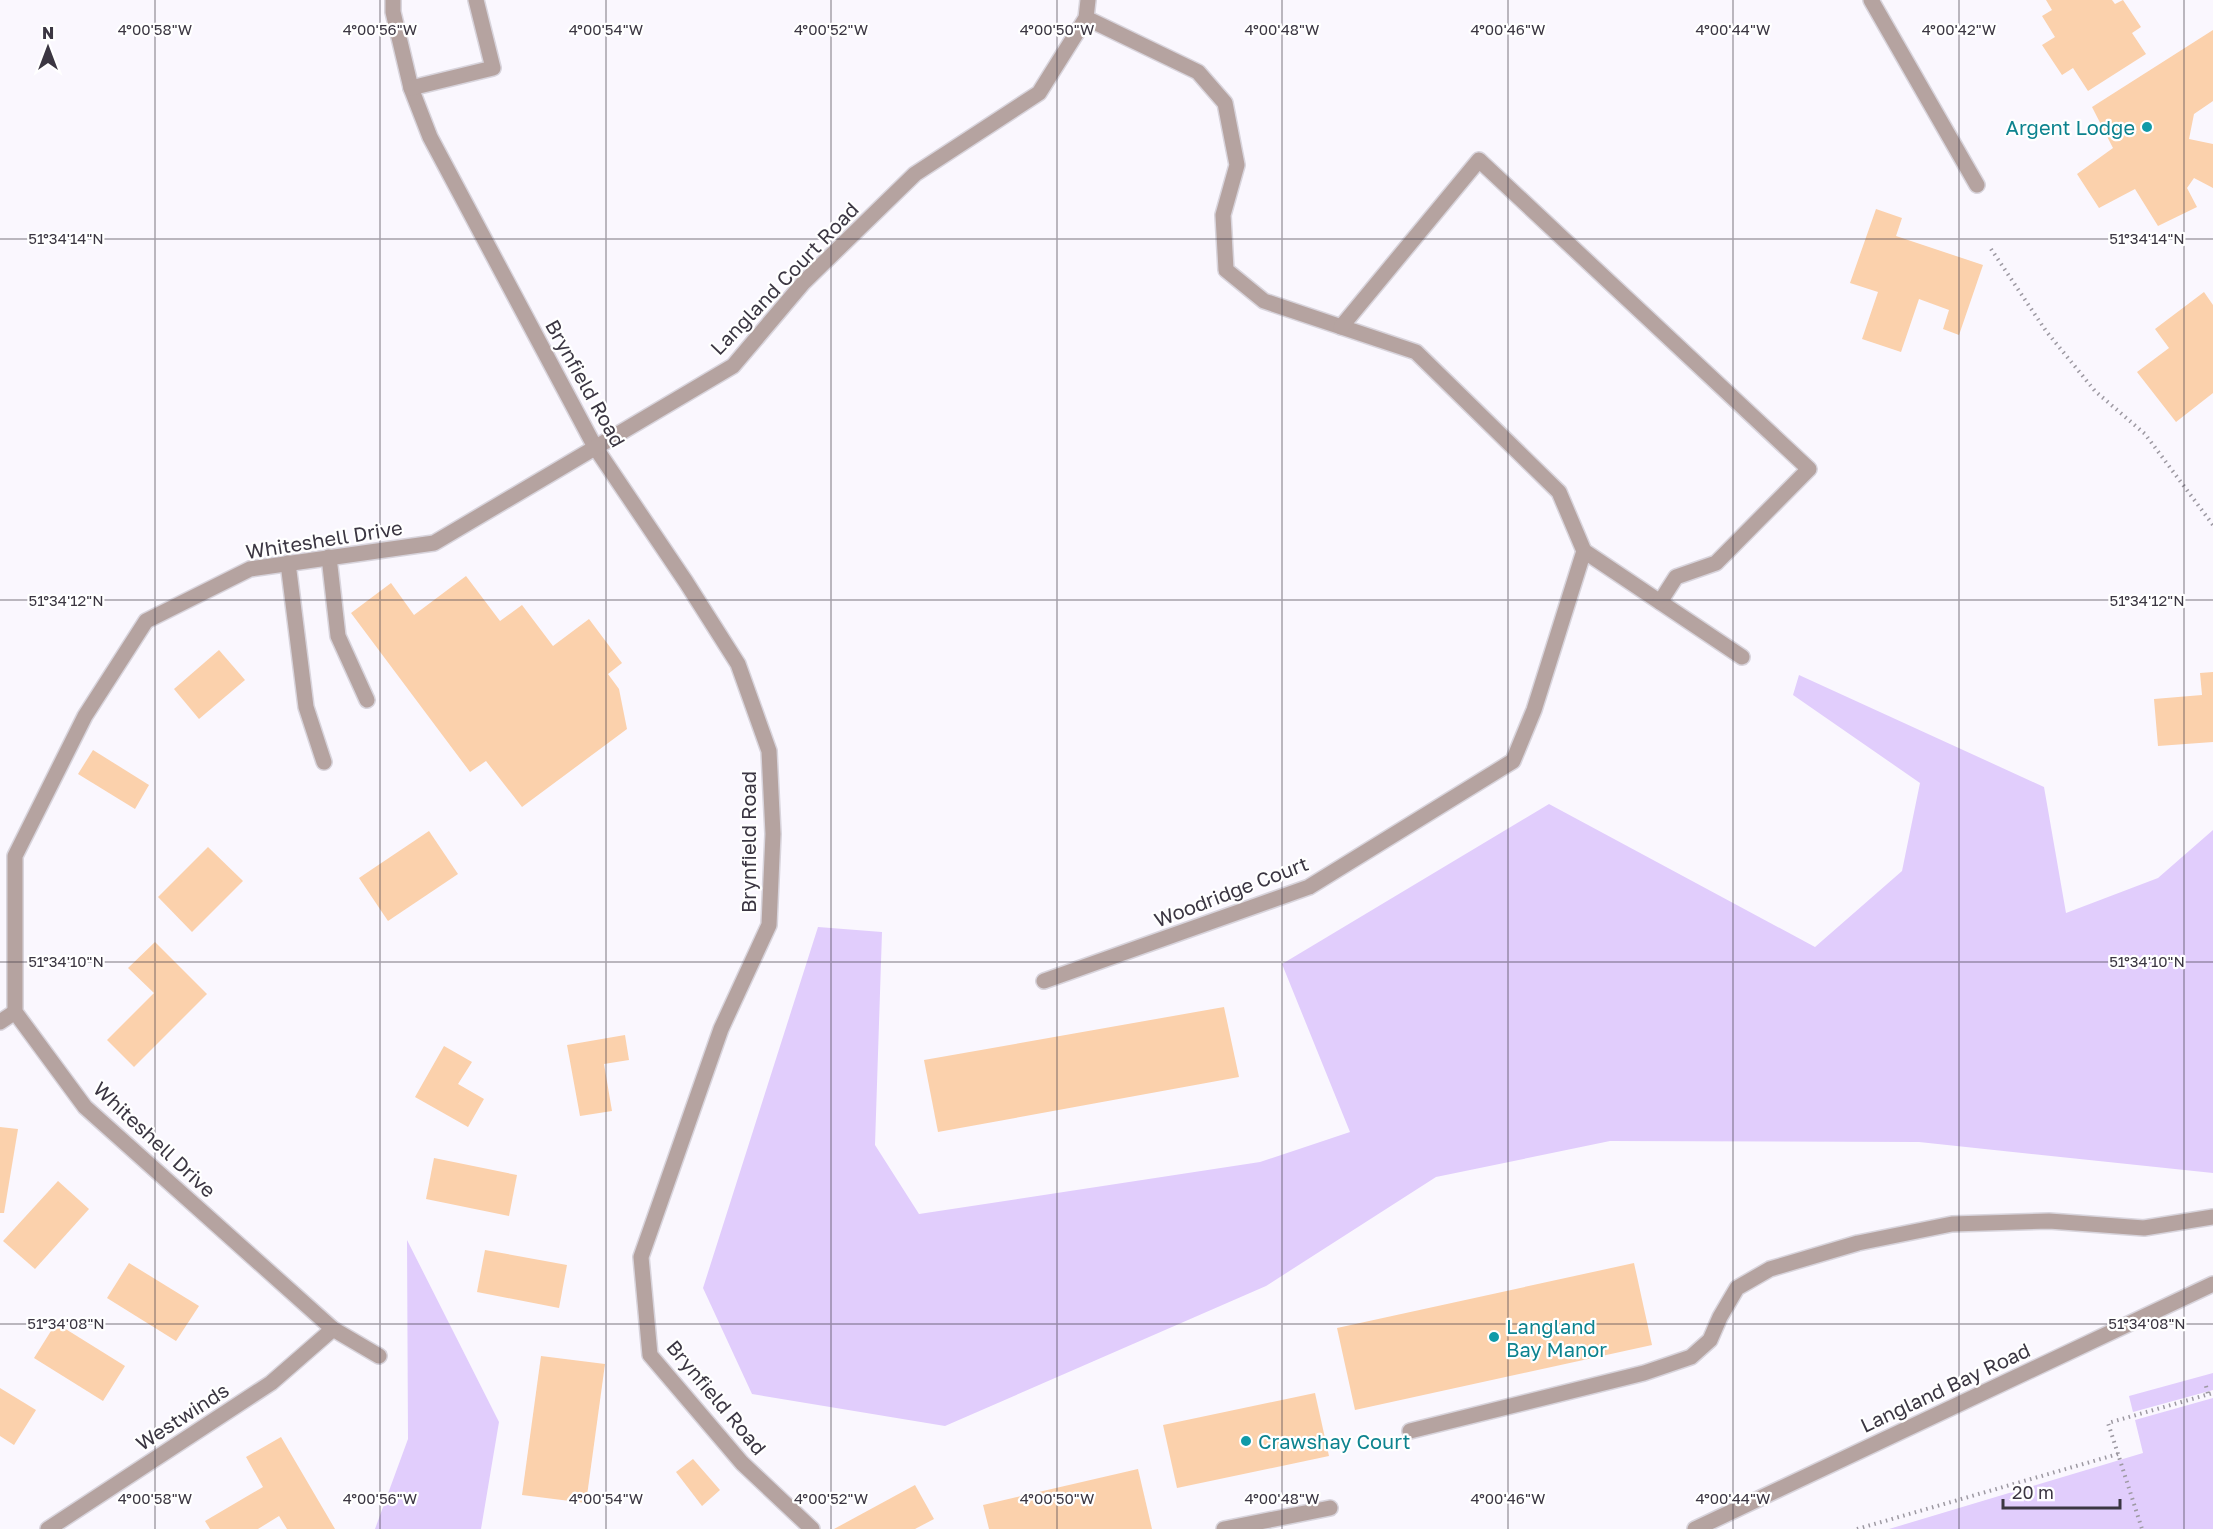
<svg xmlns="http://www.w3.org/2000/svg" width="2213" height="1529" viewBox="0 0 2213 1529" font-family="'Golos Text',sans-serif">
<rect width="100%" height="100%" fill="#faf7fe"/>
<g fill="#e1cdfc">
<polygon points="1799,675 2044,787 2066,913 2158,878 2213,830 2213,1173 1919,1142 1610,1141 1436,1177 1266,1286 945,1426 752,1394 703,1288 818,927 882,932 875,1145 919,1214 1260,1162 1350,1132 1282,964 1549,804 1815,947 1902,871 1920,783 1793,695"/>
<polygon points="407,1240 499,1422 481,1529 375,1529 408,1439"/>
<polygon points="2213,1373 2213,1390 2133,1412 2129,1396"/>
<polygon points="2213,1398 2213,1529 1889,1529 2143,1453 2135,1420"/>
</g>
<g fill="#fbd1ac">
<polygon points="2046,0 2112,0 2115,4 2123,0 2141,27 2132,33 2146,54 2088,91 2073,68 2062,75 2042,45 2055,37 2042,16 2052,10"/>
<polygon points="2213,30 2213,101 2194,114 2189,139 2213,144 2213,188 2194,178 2187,188 2197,207 2158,226 2135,189 2099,208 2077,174 2113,148 2092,107"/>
<polygon points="1876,209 1902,218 1896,236 1983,265 1959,335 1943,329 1949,310 1919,299 1901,352 1862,339 1878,292 1850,283"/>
<polygon points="2204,292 2213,305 2213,393 2176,422 2137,372 2169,348 2155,329"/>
<polygon points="466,576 500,621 522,605 553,646 589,619 622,663 608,674 619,689 627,729 522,807 486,761 470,772 351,613 391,583 414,615"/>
<polygon points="219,650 245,680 199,719 174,689"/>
<polygon points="2213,672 2213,742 2158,746 2154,699 2202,695 2200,673"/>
<polygon points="93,750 149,785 135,809 78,774"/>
<polygon points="429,831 458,874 388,921 359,878"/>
<polygon points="208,847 243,881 192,932 158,897"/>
<polygon points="155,942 207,994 134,1067 107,1040 154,993 128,968"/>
<polygon points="1224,1007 1239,1077 938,1132 924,1060"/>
<polygon points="625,1035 629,1060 604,1064 612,1111 580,1116 567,1045"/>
<polygon points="444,1046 472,1062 458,1084 484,1099 468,1127 415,1097"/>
<polygon points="0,1127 18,1129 4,1213 0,1213"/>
<polygon points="434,1158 517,1175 509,1216 426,1199"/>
<polygon points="58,1181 89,1209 35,1269 3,1241"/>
<polygon points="485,1250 567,1265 559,1308 477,1292"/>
<polygon points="129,1263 199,1306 176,1341 107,1298"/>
<polygon points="1634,1263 1652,1345 1355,1410 1337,1328"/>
<polygon points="56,1323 125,1366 103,1401 34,1358"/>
<polygon points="541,1356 605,1364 586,1503 522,1495"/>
<polygon points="0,1388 36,1410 14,1445 0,1436"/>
<polygon points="1315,1393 1329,1456 1177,1488 1163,1425"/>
<polygon points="281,1437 335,1529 287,1529 279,1516 258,1529 210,1529 205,1521 263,1487 246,1457"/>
<polygon points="693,1459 720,1490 702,1506 676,1472"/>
<polygon points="1138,1469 1152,1529 989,1529 983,1505"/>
<polygon points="915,1485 934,1519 915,1529 834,1529"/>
</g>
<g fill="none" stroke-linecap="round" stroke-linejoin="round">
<defs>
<g id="minor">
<polyline points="393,0 393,12 411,88 430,137 595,447 686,582 738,664 769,751 773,834 769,925 721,1029 641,1257 650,1355 742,1463 812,1529"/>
<polyline points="1871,0 1977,185"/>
<polyline points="1086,18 1198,72 1225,103 1237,165 1223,215 1226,270 1264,301 1416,352 1559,492 1584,551 1742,657"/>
<polyline points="411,88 493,68 476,0"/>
<polyline points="1341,327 1479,160 1809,469 1716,563 1676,577 1660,602"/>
<polyline points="329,557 338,636 367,700"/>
<polyline points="288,563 306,707 324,762"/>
<polyline points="1044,981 1309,887 1513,761 1534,710 1584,551"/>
<polyline points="0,1022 15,1012"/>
<polyline points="379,1356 333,1329 85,1107 15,1012 15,856 85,716 146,621 250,569 434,543 733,366 804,282 915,174 1039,93 1086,18 1088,0"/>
<polyline points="1410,1431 1644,1373 1691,1357 1710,1340 1720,1317 1737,1288 1770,1269 1858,1243 1952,1224 2049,1221 2144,1228 2213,1217"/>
<polyline points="48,1529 271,1383 333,1329"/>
<polyline points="1224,1529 1330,1508"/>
<polyline points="1695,1529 2213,1284"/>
</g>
</defs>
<use href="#minor" stroke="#d8d4dc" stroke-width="18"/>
<g stroke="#9d99a2" stroke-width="4" stroke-dasharray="1.5 4.5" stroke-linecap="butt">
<polyline points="1991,249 2046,331 2095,391 2145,434 2213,525"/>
<polyline points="2206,1386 2208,1394"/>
<polyline points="2118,1454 2108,1423 2213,1393"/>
<polyline points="1857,1529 2118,1454 2142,1529"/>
</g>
<use href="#minor" stroke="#b5a3a0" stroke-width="15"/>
</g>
<path fill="none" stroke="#3b3642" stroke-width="1.5" stroke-opacity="0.45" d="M155 0V1529M380 0V1529M606 0V1529M831 0V1529M1057 0V1529M1282 0V1529M1508 0V1529M1733 0V1529M1959 0V1529M2184 0V1529M0 239H2213M0 600H2213M0 962H2213M0 1324H2213"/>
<g fill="#0f9aa8" stroke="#fff" stroke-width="2">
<circle cx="2147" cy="127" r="6"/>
<circle cx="1494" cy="1337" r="6"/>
<circle cx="1246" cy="1441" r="6"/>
</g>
<g text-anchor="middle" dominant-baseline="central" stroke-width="4.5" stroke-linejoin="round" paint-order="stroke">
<g font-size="20" fill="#0d838f" stroke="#fff" text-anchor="start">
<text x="2135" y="127" text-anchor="end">Argent Lodge</text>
<text x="1506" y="1326">Langland<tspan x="1506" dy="23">Bay Manor</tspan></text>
<text x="1258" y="1441">Crawshay Court</text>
</g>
<g font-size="20" fill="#3b3642" stroke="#fff">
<text transform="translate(784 278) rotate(-46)">Langland Court Road</text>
<text transform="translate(586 383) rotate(61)">Brynfield Road</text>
<text transform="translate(324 539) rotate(-9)">Whiteshell Drive</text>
<text transform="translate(748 842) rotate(-90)">Brynfield Road</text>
<text transform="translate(1231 891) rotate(-21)">Woodridge Court</text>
<text transform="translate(155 1139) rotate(43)">Whiteshell Drive</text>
<text transform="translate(1945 1387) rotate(-25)">Langland Bay Road</text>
<text transform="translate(717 1397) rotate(50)">Brynfield Road</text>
<text transform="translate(182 1416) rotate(-33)">Westwinds</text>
</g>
</g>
<g font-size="15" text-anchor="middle" fill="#3b3642" stroke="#fff" stroke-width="4.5" stroke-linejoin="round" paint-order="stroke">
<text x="155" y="35">4°00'58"W</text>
<text x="380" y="35">4°00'56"W</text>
<text x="606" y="35">4°00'54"W</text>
<text x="831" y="35">4°00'52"W</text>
<text x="1057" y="35">4°00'50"W</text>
<text x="1282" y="35">4°00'48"W</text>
<text x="1508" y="35">4°00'46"W</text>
<text x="1733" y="35">4°00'44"W</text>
<text x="1959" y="35">4°00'42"W</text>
<text x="66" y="244">51°34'14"N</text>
<text x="2147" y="244">51°34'14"N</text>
<text x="66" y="606">51°34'12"N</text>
<text x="2147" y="606">51°34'12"N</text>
<text x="66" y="967">51°34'10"N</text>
<text x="2147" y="967">51°34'10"N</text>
<text x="66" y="1329">51°34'08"N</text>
<text x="2147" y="1329">51°34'08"N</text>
<text x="155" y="1504">4°00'58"W</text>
<text x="380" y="1504">4°00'56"W</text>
<text x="606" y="1504">4°00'54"W</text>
<text x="831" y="1504">4°00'52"W</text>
<text x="1057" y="1504">4°00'50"W</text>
<text x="1282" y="1504">4°00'48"W</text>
<text x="1508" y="1504">4°00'46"W</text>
<text x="1733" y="1504">4°00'44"W</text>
</g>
<g transform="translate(48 48)" stroke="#ffffff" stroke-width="4.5" paint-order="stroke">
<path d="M0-4.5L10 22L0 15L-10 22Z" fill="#3b3642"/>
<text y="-9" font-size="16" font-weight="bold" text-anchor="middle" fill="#3b3642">N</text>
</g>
<path d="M2003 1499v9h117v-9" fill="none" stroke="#3b3642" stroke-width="3"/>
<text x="2012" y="1499" font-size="18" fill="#3b3642" stroke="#ffffff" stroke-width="4.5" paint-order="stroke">20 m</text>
</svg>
